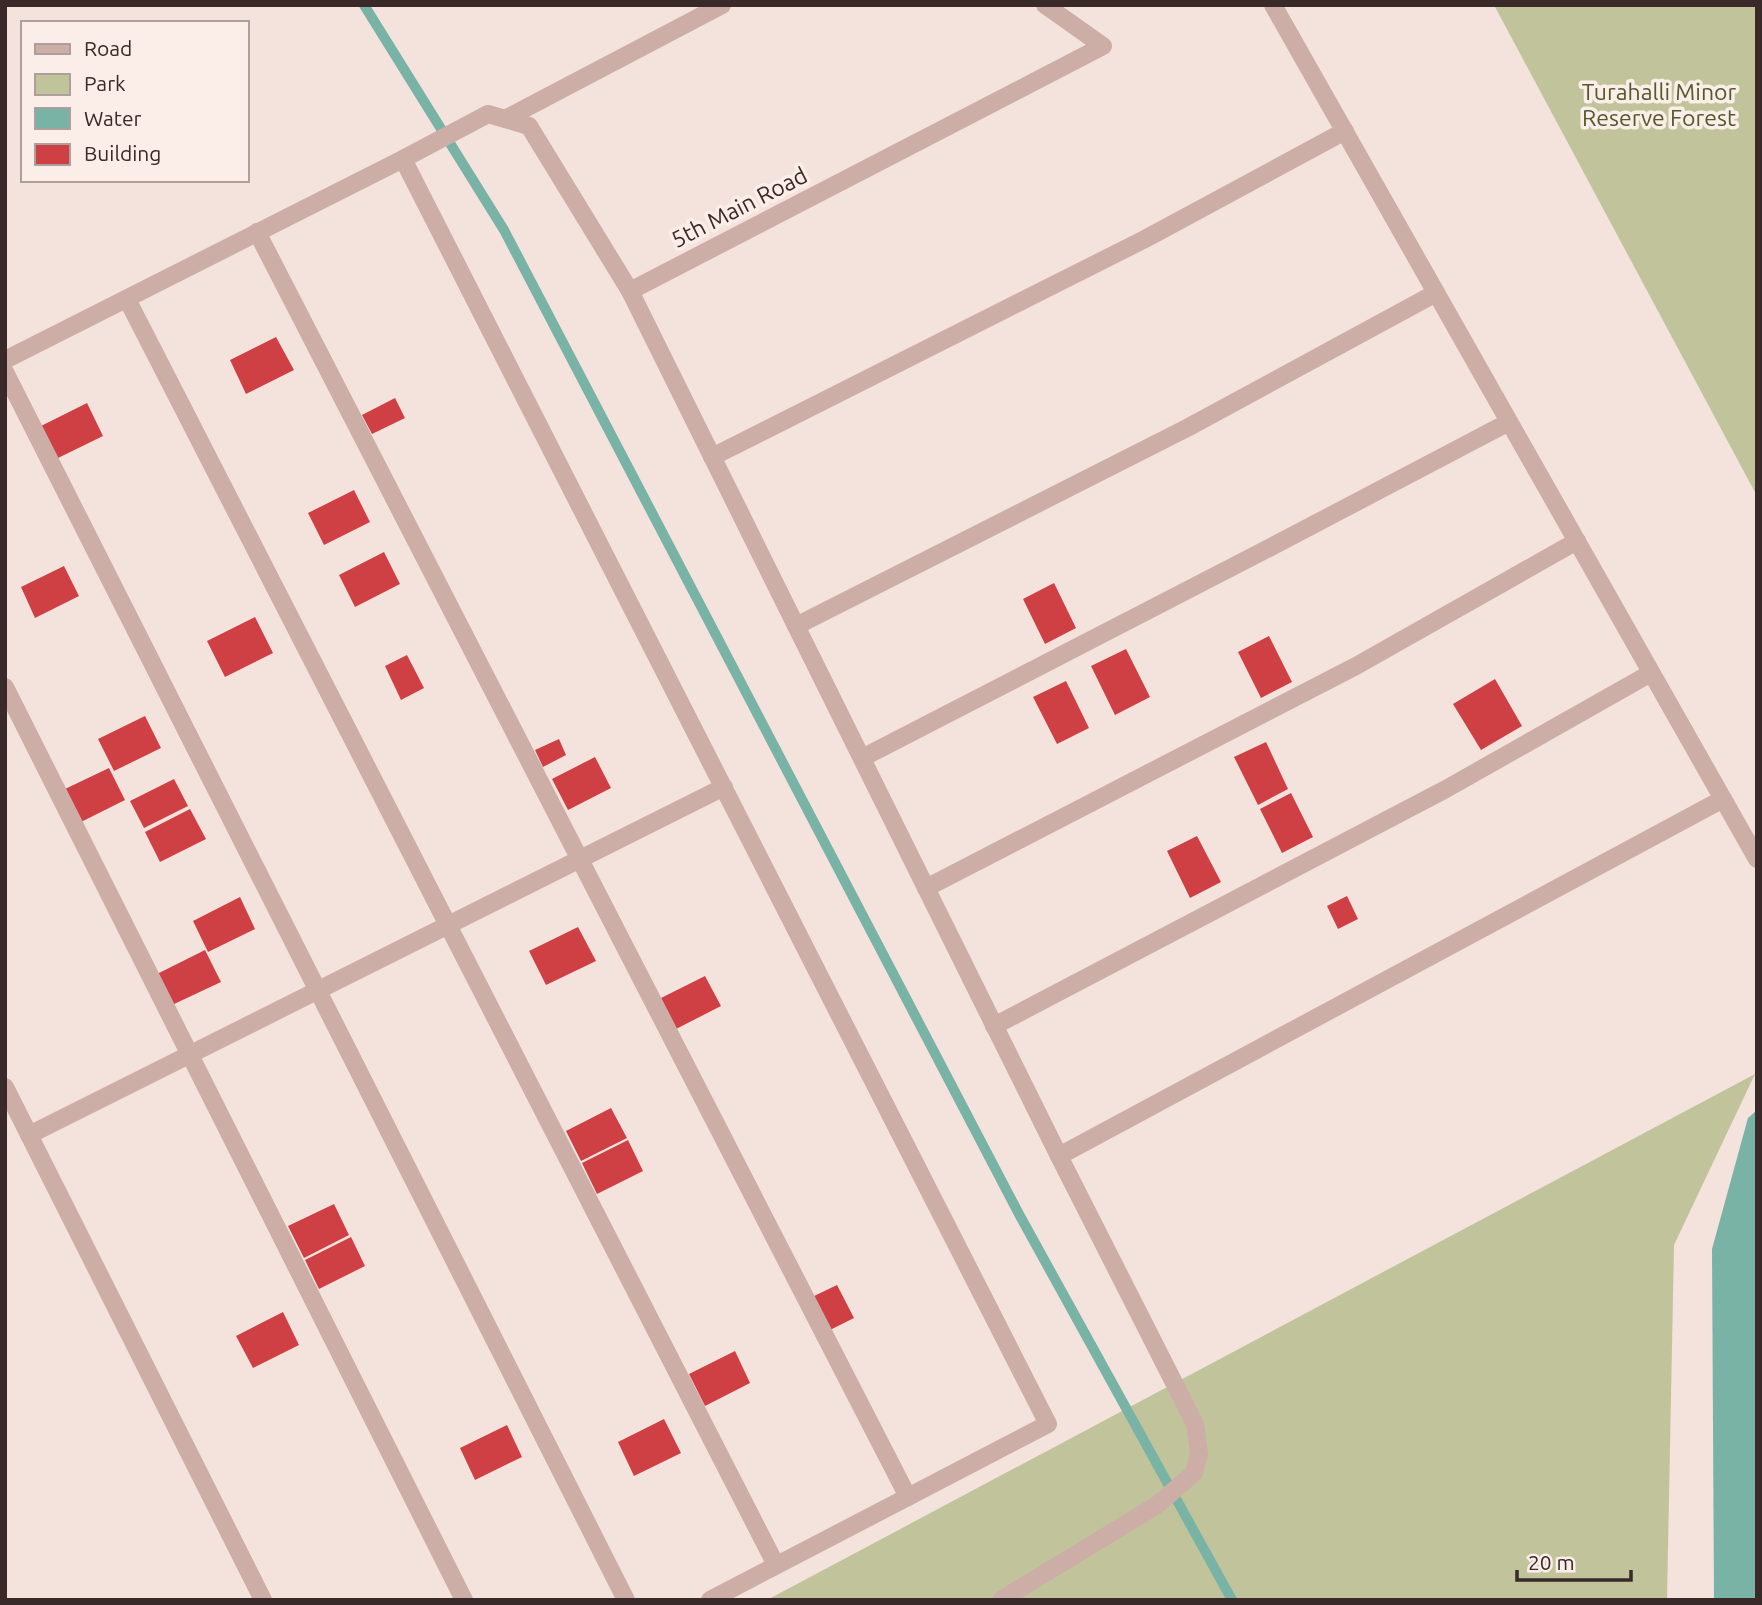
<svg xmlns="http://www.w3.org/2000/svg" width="1762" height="1605" viewBox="0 0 1762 1605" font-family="Ubuntu,sans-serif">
<rect width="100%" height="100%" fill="#f4e2dc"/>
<g fill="#c1c49b">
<polygon points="1494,5 1757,5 1757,496"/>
<polygon points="1755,1074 1674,1245 1667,1600 767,1600"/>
</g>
<polygon fill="#79b3a6" points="1757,1110 1757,1600 1714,1600 1712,1249 1748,1118"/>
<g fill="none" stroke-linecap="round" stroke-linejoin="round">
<polyline stroke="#79b3a6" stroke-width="10" points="364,5 504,230 1020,1216 1232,1600"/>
</g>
<g fill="#ce4043">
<polygon points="276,337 294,370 246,394 230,360"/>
<polygon points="395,398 405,418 372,434 362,415"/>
<polygon points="87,403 103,436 56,459 39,427"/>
<polygon points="354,490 370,522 324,545 308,513"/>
<polygon points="384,552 400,584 355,607 339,575"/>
<polygon points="64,566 79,596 35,618 21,587"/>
<polygon points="1054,583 1076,628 1045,644 1023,599"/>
<polygon points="255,617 273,653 225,677 207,641"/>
<polygon points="1269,636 1292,682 1261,698 1238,652"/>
<polygon points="1126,649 1150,697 1115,715 1091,666"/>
<polygon points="407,655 424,688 401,700 385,666"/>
<polygon points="1495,679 1522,726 1481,750 1453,704"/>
<polygon points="1066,681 1089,728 1057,744 1033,697"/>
<polygon points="145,716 161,748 114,771 98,739"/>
<polygon points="559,739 566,755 543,767 535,750"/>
<polygon points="1266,742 1288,789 1258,805 1234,757"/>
<polygon points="595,757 611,788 568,810 552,779"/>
<polygon points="109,768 125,800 81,822 65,789"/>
<polygon points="174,779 188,806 144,828 130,801"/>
<polygon points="1291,793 1313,837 1282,853 1260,809"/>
<polygon points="190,809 206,839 160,862 145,832"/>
<polygon points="1197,836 1221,882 1190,898 1167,851"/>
<polygon points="1347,896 1358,919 1338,929 1327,906"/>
<polygon points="240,897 255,929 208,952 193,921"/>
<polygon points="578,927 596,961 546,985 529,951"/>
<polygon points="205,950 221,982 172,1005 157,974"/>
<polygon points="705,976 721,1006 676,1029 661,998"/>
<polygon points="611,1108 627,1138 581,1161 566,1131"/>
<polygon points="628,1140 643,1171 597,1194 582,1163"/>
<polygon points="334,1204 349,1235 304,1258 288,1226"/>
<polygon points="351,1237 365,1266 319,1289 305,1260"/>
<polygon points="837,1285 854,1318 828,1331 812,1297"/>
<polygon points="283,1312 299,1345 253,1368 236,1336"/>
<polygon points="735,1351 750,1383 705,1406 689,1374"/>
<polygon points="664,1419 681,1453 634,1476 618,1442"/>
<polygon points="507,1425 522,1457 475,1480 460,1448"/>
</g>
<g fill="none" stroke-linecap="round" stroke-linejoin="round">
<g stroke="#cdaea7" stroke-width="18">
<polyline points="1273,5 1757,859"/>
<polyline points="505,119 722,5"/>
<polyline points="403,159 488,114 529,126 630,291 1103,46 1045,5"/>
<polyline points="257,232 908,1497"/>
<polyline points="630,291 1059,1156 1195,1424 1199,1454 1194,1473 1157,1505 1001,1600"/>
<polyline points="127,299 776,1565"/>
<polyline points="5,360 403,159 1048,1424 710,1600"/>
<polyline points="5,372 626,1600"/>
<polyline points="712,457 1145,239 1345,131"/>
<polyline points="796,626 1187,428 1436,293"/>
<polyline points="5,687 464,1600"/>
<polyline points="862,758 1271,547 1509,422"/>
<polyline points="926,888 1356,666 1577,541"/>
<polyline points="994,1026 1446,789 1651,673"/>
<polyline points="5,1087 263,1600"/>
<polyline points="29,1135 724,787"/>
<polyline points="1059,1156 1723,799"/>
</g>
</g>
<g text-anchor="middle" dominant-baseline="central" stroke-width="7" stroke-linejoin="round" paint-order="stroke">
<g font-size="23" fill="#54592a" stroke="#fbeee9">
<text x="1659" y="91">Turahalli Minor<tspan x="1659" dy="26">Reserve Forest</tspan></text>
</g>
<g font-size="23" fill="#392928" stroke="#fbeee9">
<text transform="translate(739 207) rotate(-27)">5th Main Road</text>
</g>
</g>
<rect width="1762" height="1605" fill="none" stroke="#392928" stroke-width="14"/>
<rect x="21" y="21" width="228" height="161" fill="#fbeee9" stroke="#ad9f9c" stroke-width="2"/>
<rect x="35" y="44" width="35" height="10" fill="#cdaea7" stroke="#ad9f9c" stroke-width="2"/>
<text x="84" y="56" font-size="21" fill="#392928">Road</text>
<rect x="35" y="74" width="35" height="21" fill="#c1c49b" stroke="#ad9f9c" stroke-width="2"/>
<text x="84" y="91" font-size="21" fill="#392928">Park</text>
<rect x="35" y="108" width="35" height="21" fill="#79b3a6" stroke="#ad9f9c" stroke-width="2"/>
<text x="84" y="126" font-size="21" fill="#392928">Water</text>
<rect x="35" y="144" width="35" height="21" fill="#ce4043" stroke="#ad9f9c" stroke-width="2"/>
<text x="84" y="161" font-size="21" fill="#392928">Building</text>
<path d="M1517 1570v10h114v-10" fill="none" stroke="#392928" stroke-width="3.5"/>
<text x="1528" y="1570" font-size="21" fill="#392928" stroke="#fbeee9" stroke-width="5" paint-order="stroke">20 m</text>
</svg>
